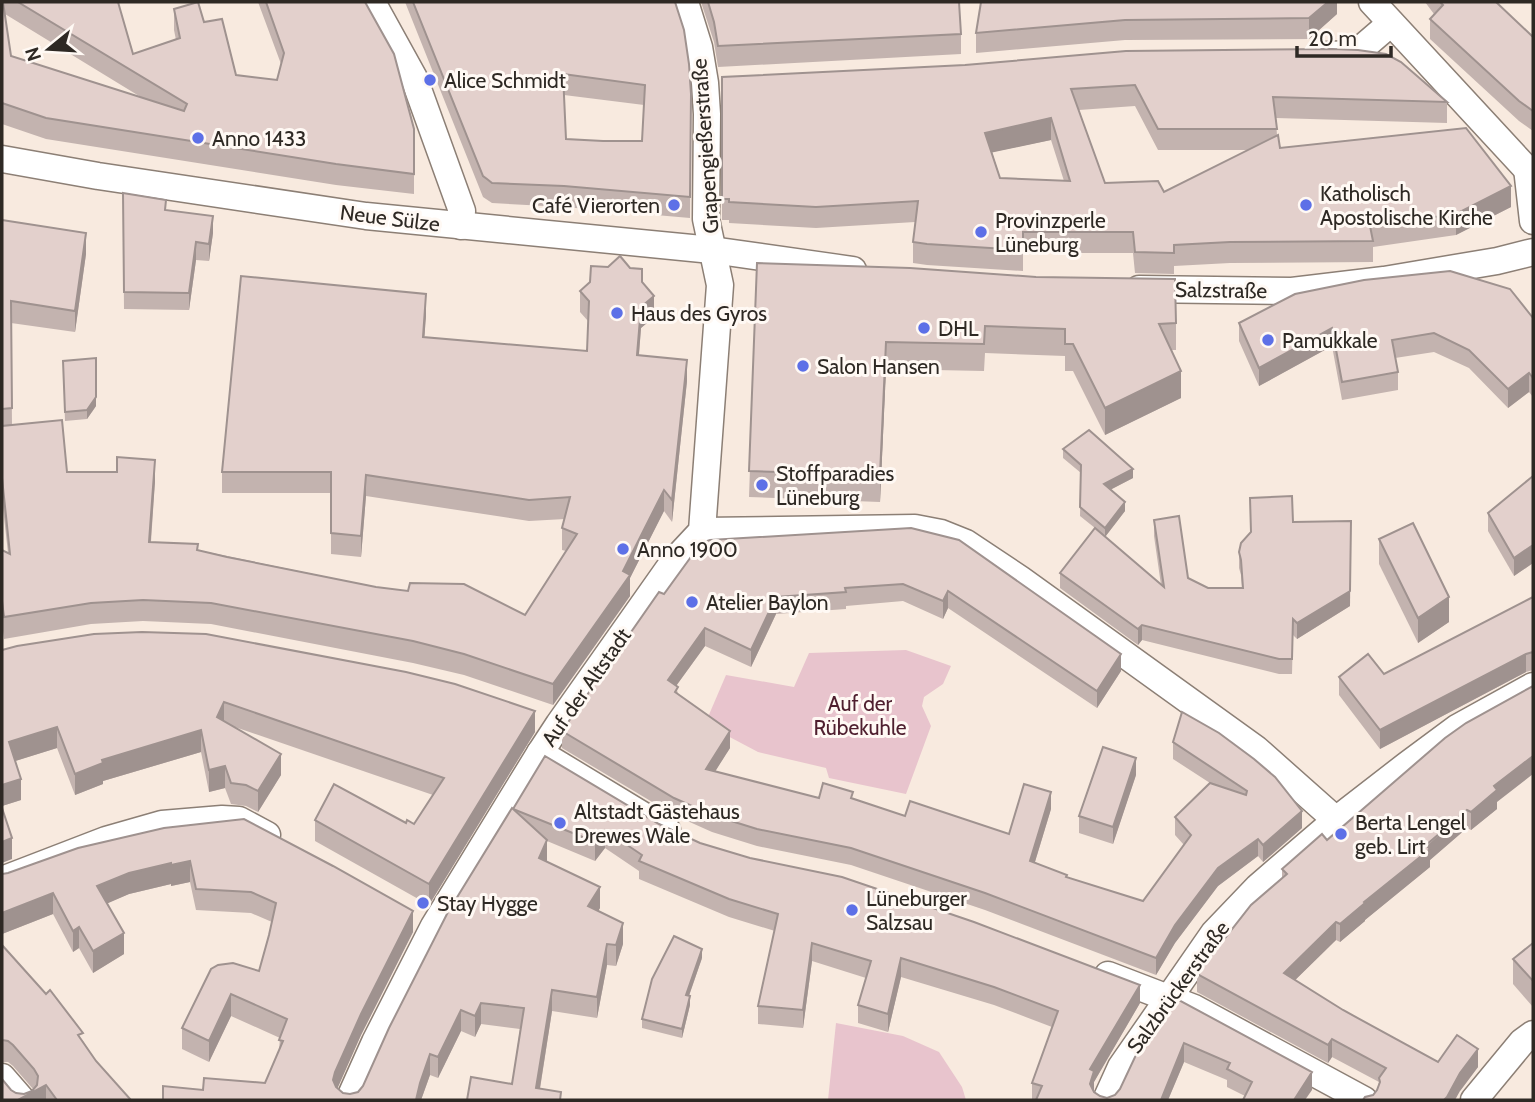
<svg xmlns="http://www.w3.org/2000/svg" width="1535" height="1102" viewBox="0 0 1535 1102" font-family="Cabin,sans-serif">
<rect width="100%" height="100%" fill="#f8eadf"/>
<g fill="#e8c4cd">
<polygon points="906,650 951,666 943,684 924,697 922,706 931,726 906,794 829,778 826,768 758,752 705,724 726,675 794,687 809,653"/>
<polygon points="836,1023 903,1036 939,1052 962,1087 966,1100 828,1100"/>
</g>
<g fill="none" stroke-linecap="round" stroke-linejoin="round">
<defs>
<g id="street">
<polyline points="372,2 414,78 462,211 461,226"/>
<polyline points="1372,2 1533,176"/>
<polyline points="1328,55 1355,54 1391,23"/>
<polyline points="2,159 98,176 366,216 712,250 853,270"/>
<polyline points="1527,168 1533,221"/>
<polyline points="1139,289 1292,291 1384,280 1497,261 1533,252"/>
<polyline points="702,531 915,528 941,533 966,543 1020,579 1256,749 1336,820"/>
<polyline points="540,753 667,830"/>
<polyline points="2,880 106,840 162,824 222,819 239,820 267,835"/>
<polyline points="1108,975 1194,1008 1364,1100"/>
<polyline points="2,1077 22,1100"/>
<polyline points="349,1100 375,1042 434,926 540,753 559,724 674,561 702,531 720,285 706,219 707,114 705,83 699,47 685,2"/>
<polyline points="1106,1100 1121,1067 1214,933 1258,887 1336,820 1407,765 1457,728 1533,686"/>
<polyline points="1474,1100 1522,1042 1533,1034"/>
</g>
</defs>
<use href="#street" stroke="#8c7f75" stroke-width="29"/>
<use href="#street" stroke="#fff" stroke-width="26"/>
</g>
<g fill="#c3b3af" fill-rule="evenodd">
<path d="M2 2H118L133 54 176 40 174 30V9L204 22 236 75 277 80 281 64 258 2H365L414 174V194L336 185 46 139 2 124ZM5 14 144 99 11 56Z"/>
<path d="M405 2H675L691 94 690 218 564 207 492 203 483 197ZM564 95 644 105 642 141H603L566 139Z"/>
<polygon points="701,2 959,2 961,34 961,54 718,67 714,42"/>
<polygon points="1337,2 1337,14 1309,39 1125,40 976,53 976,33"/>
<polygon points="1425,2 1496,2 1533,37 1533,131 1519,121 1430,39 1430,19 1434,14"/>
<path d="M965 65 1447 102V123L1276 118 1277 136 1280 148 1511 207 1456 235 1373 247V262L1230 263 1174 266V274L1135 273 1133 253H1023V271L927 265 913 263V242L915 222 816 228 729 223V220H722V77ZM1135 106 1158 150H1249L1164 192 1105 183 1079 110ZM1051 140 1064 181 1000 178 992 152Z"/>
<polygon points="123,193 166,210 213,233 209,261 196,260 189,310 124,309"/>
<polygon points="2,220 86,254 75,332 11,323 12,425 67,472 155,481 151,542 198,550 376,587 525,615 566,551 562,550 562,528 565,519 529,521 366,496 361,557 331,554 331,493 222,493 222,472 426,315 424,337 587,351 588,321 580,312 580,291 642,282 654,317 641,328 639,355 687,381 672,522 664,511 630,578 630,596 553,705 464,675 413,663 211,624 143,621 91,624 4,639 2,623 2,550 8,553 2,499"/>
<polygon points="757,263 1176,323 1176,350 1172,350 1181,398 1105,435 1073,371 1065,371 1065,356 985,353 984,371 886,369 880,502 749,497"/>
<polygon points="1533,318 1533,397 1529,392 1508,408 1469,368 1434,352 1395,358 1398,372 1398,390 1342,400 1332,346 1259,386 1239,341 1239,323"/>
<polygon points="63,361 96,406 87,419 65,421"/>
<polygon points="1063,449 1133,478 1110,490 1125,511 1105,537 1161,585 1154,536 1154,520 1188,578 1208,588 1242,588 1241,575 1239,568 1239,552 1251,532 1250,498 1293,522 1350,606 1297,639 1293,635 1292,674 1279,674 1142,640 1138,645 1060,588 1060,573 1095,528 1080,516 1081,473 1063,458"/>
<polygon points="1533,476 1533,563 1514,576 1488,531 1488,513"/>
<polygon points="911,528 1121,671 1097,708 948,608 943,619 903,601 846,606 846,609 776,614 751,667 705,646 676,686 678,694 730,748 715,771 819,798 853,799 905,816 1009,834 1051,809 1035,862 1067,878 1143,901 1184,845 1175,835 1175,817 1210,783 1173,759 1173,742 1302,828 1263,862 1258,856 1218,886 1175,943 1156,975 985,910 851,865 757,846 712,832 674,815 562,748 562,731 664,594"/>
<polygon points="1379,539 1449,622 1418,643 1379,564"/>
<polygon points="1533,597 1533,670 1526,672 1380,749 1339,695 1339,677 1384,674"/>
<polygon points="2,650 535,732 429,905 315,841 315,820 406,823 414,824 433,795 232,726 281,775 258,812 246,806 231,804 225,788 209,792 201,752 103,781 103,784 75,795 57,748 15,761 21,800 2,806"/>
<polygon points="1136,775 1113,844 1079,833 1079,816"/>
<polygon points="1497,802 1497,809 1471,830 1467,828 1430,860 1430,867 1365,920 1365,921 1340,942 1336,940 1295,980 1343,1010 1438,1062 1478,1067 1460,1091 1373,1095 1377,1090 1379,1082 1332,1057 1328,1063 1197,992 1197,974 1282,878 1282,869 1327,840"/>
<polygon points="513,809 659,824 700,843 1140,1003 1094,1082 1093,1091 1100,1096 1107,1098 1115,1095 1120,1089 1177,999 1312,1090 1245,1096 1227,1087 1227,1080 1184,1062 1168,1100 1032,1100 1032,1083 1052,1027 994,1005 901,977 888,1032 858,1023 858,1005 866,978 812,961 803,1028 758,1024 758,1006 775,931 729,917 639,879 639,871 605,848 595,861 547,841 547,861 600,908 598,911 623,944 616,966 607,965 597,1018 552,1011 540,1089 561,1100 512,1084 520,1029 481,1024 475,1037 461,1031 438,1078 430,1075 421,1100 163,1100 163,1086 203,1090 265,1083 279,1050 280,1038 231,1016 209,1062 182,1049 182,1028 259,971 272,922 251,913 196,910 190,882 171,886 171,884 129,894 107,903 124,954 93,973 79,948 73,952 53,914 2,934 2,874 8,873 164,828 413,932 361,1035 337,1088 343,1093 350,1094 358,1092 363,1086"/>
<polygon points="1533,943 1533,1007 1513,984 1513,959"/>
<polygon points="2,945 83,1041 96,1061 131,1100 2,1100 11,1090 16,1093 24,1094 32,1091 33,1089 13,1066 8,1062 2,1062"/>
<polygon points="702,958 689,996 690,1005 682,1038 642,1028 642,1019"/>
</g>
<g fill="#9f928f">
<polygon points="1328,2 1337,2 1337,14 1309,39 1309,18"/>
<polygon points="1051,118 1051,140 985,154 985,133"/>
<polygon points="1511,186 1511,207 1456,235 1456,214"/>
<polygon points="213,216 213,233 209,261 209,244"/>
<polygon points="86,233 86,254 75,332 75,311"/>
<polygon points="196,242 196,260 189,310 189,293"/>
<polygon points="426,294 426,315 423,358 423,337"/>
<polygon points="654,296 654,317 641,328 637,377 637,355 641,307"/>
<polygon points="1332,328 1332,346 1259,386 1259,368"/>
<polygon points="886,342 886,369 880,502 880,475"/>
<polygon points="687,360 687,381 672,522 672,500"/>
<polygon points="1181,371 1181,398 1105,435 1105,408"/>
<polygon points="1529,373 1529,392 1508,408 1508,389"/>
<polygon points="96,397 96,406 87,419 87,410"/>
<polygon points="155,460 155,481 149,564 149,542"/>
<polygon points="1133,469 1133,478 1104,493 1104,484"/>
<polygon points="366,475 366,496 361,557 361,536"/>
<polygon points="664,490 664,511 630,578 630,596 553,705 553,684 623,571"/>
<polygon points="1125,502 1125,511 1105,537 1105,528"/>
<polygon points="1351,521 1350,606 1297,639 1297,623"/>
<polygon points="1533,545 1533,563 1514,576 1514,558"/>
<polygon points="948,591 948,608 943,619 943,601"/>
<polygon points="776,597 776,614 751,667 751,650"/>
<polygon points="1449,597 1449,622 1418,643 1418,618"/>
<polygon points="1142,625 1142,640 1138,645 1138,629"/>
<polygon points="705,628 705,646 668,697 668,680"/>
<polygon points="1121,654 1121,671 1097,708 1097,691"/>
<polygon points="1526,654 1526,672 1380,749 1380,730"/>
<polygon points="224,702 224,723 217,717"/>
<polygon points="535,711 535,732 429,905 429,884"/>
<polygon points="57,727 57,748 9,763 9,742"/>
<polygon points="201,730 201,752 103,781 103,784 75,795 75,774 102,760"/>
<polygon points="730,731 730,748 706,786 706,769"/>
<polygon points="281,754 281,775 258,812 258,791"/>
<polygon points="1533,756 1533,774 1497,802 1497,809 1471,830 1471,812 1494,786"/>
<polygon points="1136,758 1136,775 1113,844 1113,827"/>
<polygon points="225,766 225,788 209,792 209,770"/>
<polygon points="21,779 21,800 2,806 2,785"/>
<polygon points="1051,792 1051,809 1030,878 1030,861"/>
<polygon points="1467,810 1467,828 1430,860 1430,867 1365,920 1365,921 1340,942 1340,924"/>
<polygon points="1302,811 1302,828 1263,862 1263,845"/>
<polygon points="605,830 605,848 595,861 595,842"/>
<polygon points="12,838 12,859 2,863 2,842"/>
<polygon points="1258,839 1258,856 1218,886 1175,943 1156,975 1156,958 1175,925 1218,868"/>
<polygon points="547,840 547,861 539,858"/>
<polygon points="190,861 190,882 171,886 171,865"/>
<polygon points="171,863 171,884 129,894 97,908 97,886 129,873"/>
<polygon points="600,887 600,908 588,928 588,906"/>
<polygon points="53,893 53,914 2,934 2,913"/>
<polygon points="413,911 413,932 361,1035 335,1094 333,1080 335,1072 361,1014"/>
<polygon points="1336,922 1336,940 1284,991 1284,973"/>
<polygon points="623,923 623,944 616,966 616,945"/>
<polygon points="79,927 79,948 73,952 73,931"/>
<polygon points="124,933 124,954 93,973 93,951"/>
<polygon points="812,943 812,961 803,1028 803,1010"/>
<polygon points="607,944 607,965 597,1018 597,997"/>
<polygon points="702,949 702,958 686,1004 686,995"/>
<polygon points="901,958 901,977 888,1032 888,1014"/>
<polygon points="1140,985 1140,1003 1094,1082 1094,1089 1091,1100 1090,1069"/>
<polygon points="552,990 552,1011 538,1100 536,1088"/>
<polygon points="231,994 231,1016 209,1062 209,1041"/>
<polygon points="690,996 690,1005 682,1038 682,1029"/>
<polygon points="481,1003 481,1024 475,1037 475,1016"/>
<polygon points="461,1010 461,1031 438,1078 438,1057"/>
<polygon points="1332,1039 1332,1057 1328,1063 1328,1045"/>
<polygon points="1184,1043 1184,1062 1168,1100 1161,1100"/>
<polygon points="1478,1049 1478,1067 1460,1091 1455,1100 1444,1100 1460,1073"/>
<polygon points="430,1054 430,1075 421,1100 416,1100 420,1083"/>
<polygon points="1312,1072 1312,1090 1305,1100 1294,1100"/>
<polygon points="46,1085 46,1100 18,1100"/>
</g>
<g fill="#e3d0cc" stroke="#9f928f" stroke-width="2" fill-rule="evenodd">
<polygon points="2,2 3,2 11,56 184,111 187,104 18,2 118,2 133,54 180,38 174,9 198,2 204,22 222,19 236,75 277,80 284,53 266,2 365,2 394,54 414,129 414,174 336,164 46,118 2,103"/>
<path d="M413 2H675L684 30 689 64 691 94 690 197 564 186 492 183 487 179 483 176ZM563 74 645 85 642 141H603L566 139Z"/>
<polygon points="708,2 959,2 961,34 718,46 714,22"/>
<polygon points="981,2 1328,2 1309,18 1125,20 976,33"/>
<polygon points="1440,2 1496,2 1533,37 1533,111 1519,101 1430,19 1443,5"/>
<path d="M1332 49 1358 50 1386 54 1401 62 1447 102 1273 97 1277 129H1158L1135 85 1071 89 1105 183 1158 181 1164 192 1278 135 1280 148 1466 128 1511 186 1456 214 1370 226 1373 241 1230 242 1174 245V253L1135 252 1133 232H1023V250L927 244 913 242 918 201 816 207 729 202V199H722V77L965 65 1126 51ZM1051 118 1070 181 1000 178 985 133Z"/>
<polygon points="123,193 166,200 165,210 213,216 209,244 196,242 189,293 124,292"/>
<polygon points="2,220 86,233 75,311 11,301 12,408 2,409"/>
<polygon points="620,256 630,268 642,269 642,282 654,296 641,307 637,355 687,360 672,500 664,490 623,571 630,575 553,684 464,654 413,641 211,603 143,600 91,603 4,617 2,601 2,550 10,554 2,478 2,426 62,420 67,472 117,472 117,457 155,460 149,542 198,544 197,550 227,557 376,587 408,591 410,583 464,584 525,615 577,534 562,528 570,497 529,500 366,475 361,536 331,533 331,472 222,472 241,276 426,294 423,337 587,351 589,301 580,291 590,282 591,266 608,267"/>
<polygon points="757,263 910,268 1036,277 1175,279 1176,323 1159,324 1181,371 1105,408 1073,344 1065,344 1065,329 985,326 984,344 886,342 880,475 749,471"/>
<polygon points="1450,271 1510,289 1533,318 1533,378 1529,373 1508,389 1469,350 1434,333 1392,340 1398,372 1342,382 1332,328 1259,368 1239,323 1295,294 1364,280"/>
<polygon points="96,358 96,397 87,410 65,412 63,361"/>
<polygon points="1089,430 1133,469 1104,484 1125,502 1105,528 1080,507 1081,465 1063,449"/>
<polygon points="1533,476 1533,545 1514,558 1488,513"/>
<polygon points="1292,496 1293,522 1351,521 1350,591 1297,623 1293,619 1292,659 1279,659 1142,625 1138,629 1060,573 1095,528 1164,587 1154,520 1179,516 1188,578 1208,588 1243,588 1241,560 1239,552 1241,543 1251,532 1250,498"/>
<polygon points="1413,523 1449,597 1418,618 1379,539"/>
<polygon points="911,528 959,540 1121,654 1097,691 948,591 943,601 903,584 845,588 846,592 776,597 751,650 705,628 668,680 678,687 675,692 730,731 706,769 819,798 823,783 853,792 851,798 905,816 910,801 1009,834 1024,784 1051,792 1030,861 1067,875 1066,877 1143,901 1191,835 1175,817 1210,783 1246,795 1247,791 1173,742 1182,712 1219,733 1254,759 1275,777 1302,811 1263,845 1258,839 1218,868 1175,925 1156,958 985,893 851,848 757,829 712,815 674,798 562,731 659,592 664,594 701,543 710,540"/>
<polygon points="1533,597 1533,652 1526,654 1380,730 1339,677 1368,654 1384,674"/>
<polygon points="142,632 206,634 406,672 455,684 535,711 429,884 315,820 334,784 406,823 407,820 414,824 444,778 224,702 217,717 281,754 258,791 246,785 231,783 225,766 209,770 201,730 102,760 103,763 75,774 57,727 9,742 21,779 2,785 2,650 17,646 94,634"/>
<polygon points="1533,686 1533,756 1494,786 1497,790 1471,812 1467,810 1426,845 1430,849 1364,902 1365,903 1340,924 1336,922 1284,973 1343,1010 1438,1062 1457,1035 1478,1049 1460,1073 1447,1097 1444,1100 1363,1100 1365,1097 1373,1095 1377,1090 1380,1082 1379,1078 1386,1068 1332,1039 1328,1045 1197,974 1251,905 1287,874 1282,869 1322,834 1327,840 1445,738 1466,723"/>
<polygon points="1103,747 1136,758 1113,827 1079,816"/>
<polygon points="545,756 659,824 700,843 750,858 842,877 974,922 1140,985 1090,1069 1094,1071 1090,1084 1094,1092 1100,1096 1107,1098 1115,1095 1120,1089 1135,1057 1177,999 1312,1072 1294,1100 1243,1100 1252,1082 1227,1069 1230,1063 1184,1043 1161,1100 1162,1100 1036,1100 1042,1086 1032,1083 1058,1011 994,987 901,958 888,1014 858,1005 871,961 812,943 803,1010 758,1006 778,914 729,899 639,861 642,855 605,830 595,842 513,809"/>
<polygon points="2,808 12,838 2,842"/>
<polygon points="512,808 547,840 539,858 600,887 588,906 623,923 616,945 607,944 597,997 552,990 536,1088 561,1092 560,1100 467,1100 471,1077 512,1084 524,1008 481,1003 475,1016 461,1010 438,1057 430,1054 420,1083 416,1100 163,1100 163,1086 203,1090 204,1078 265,1083 283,1041 279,1040 287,1019 231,994 209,1041 182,1028 211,969 218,965 233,963 259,971 269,935 276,903 251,892 196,889 190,861 171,865 171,863 129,873 97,886 124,933 93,951 79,927 73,931 53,893 2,913 2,874 8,873 78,848 164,828 244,819 333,866 413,911 361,1014 335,1072 333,1080 336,1087 343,1093 350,1094 358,1092 363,1086 389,1028 448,912"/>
<polygon points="674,936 702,949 686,995 690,996 682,1029 642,1019 652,979"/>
<polygon points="1533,943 1533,981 1513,959"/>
<polygon points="2,945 46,994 50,990 83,1033 78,1035 96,1061 131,1100 57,1100 46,1085 18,1100 2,1100 2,1079 11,1090 16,1093 24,1094 32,1091 37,1085 38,1076 34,1069 13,1045 8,1041 2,1040"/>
</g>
<g fill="#5d70e7" stroke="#fff9f4" stroke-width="2.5">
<circle cx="430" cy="80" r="7"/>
<circle cx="198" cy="138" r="7"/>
<circle cx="674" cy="205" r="7"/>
<circle cx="1306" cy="205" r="7"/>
<circle cx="981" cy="232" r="7"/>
<circle cx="617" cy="313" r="7"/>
<circle cx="924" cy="328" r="7"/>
<circle cx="1268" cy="340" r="7"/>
<circle cx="803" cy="366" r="7"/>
<circle cx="762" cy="485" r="7"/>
<circle cx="623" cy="549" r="7"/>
<circle cx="692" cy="602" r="7"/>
<circle cx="560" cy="823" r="7"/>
<circle cx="1341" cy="834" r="7"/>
<circle cx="423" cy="903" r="7"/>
<circle cx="852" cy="910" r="7"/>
</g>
<g text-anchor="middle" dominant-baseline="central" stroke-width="6" stroke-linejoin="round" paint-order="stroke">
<g font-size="21" fill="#2e2924" stroke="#fff9f4" text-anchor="start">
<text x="444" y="80">Alice Schmidt</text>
<text x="212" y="138">Anno 1433</text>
<text x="1320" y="193">Katholisch<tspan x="1320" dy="24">Apostolische Kirche</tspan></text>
<text x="660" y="205" text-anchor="end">Café Vierorten</text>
<text x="995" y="220">Provinzperle<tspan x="995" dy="24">Lüneburg</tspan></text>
<text x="631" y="313">Haus des Gyros</text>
<text x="938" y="328">DHL</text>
<text x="1282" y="340">Pamukkale</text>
<text x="817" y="366">Salon Hansen</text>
<text x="776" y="473">Stoffparadies<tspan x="776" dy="24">Lüneburg</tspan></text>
<text x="637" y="549">Anno 1900</text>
<text x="706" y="602">Atelier Baylon</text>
<text x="574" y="811">Altstadt Gästehaus<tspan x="574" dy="24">Drewes Wale</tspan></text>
<text x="1355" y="822">Berta Lengel<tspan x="1355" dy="24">geb. Lirt</tspan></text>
<text x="866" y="898">Lüneburger<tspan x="866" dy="24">Salzsau</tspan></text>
<text x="437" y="903">Stay Hygge</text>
</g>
<g font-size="21" fill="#2e2924" stroke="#fff9f4">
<text transform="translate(705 146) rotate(-94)">Grapengießerstraße</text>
<text transform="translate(390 218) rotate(7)">Neue Sülze</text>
<text transform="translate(1221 290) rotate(1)">Salzstraße</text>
<text transform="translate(586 687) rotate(-55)">Auf der Altstadt</text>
<text transform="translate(1178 987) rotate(-54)">Salzbrückerstraße</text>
</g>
<g font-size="21" fill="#4f1f2f" stroke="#fff9f4">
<text x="860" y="703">Auf der<tspan x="860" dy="24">Rübekuhle</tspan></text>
</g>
</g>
<rect width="1535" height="1102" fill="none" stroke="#2e2924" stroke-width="7"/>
<g transform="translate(49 49) rotate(252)" stroke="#fff9f4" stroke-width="5" paint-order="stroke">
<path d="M0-5L12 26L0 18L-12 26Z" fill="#2e2924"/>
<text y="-10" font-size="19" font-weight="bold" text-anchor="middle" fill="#2e2924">N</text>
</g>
<path d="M1297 46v10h94v-10" fill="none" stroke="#2e2924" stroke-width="3.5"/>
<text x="1308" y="46" font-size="21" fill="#2e2924" stroke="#fff9f4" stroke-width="5" paint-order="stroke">20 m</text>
</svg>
